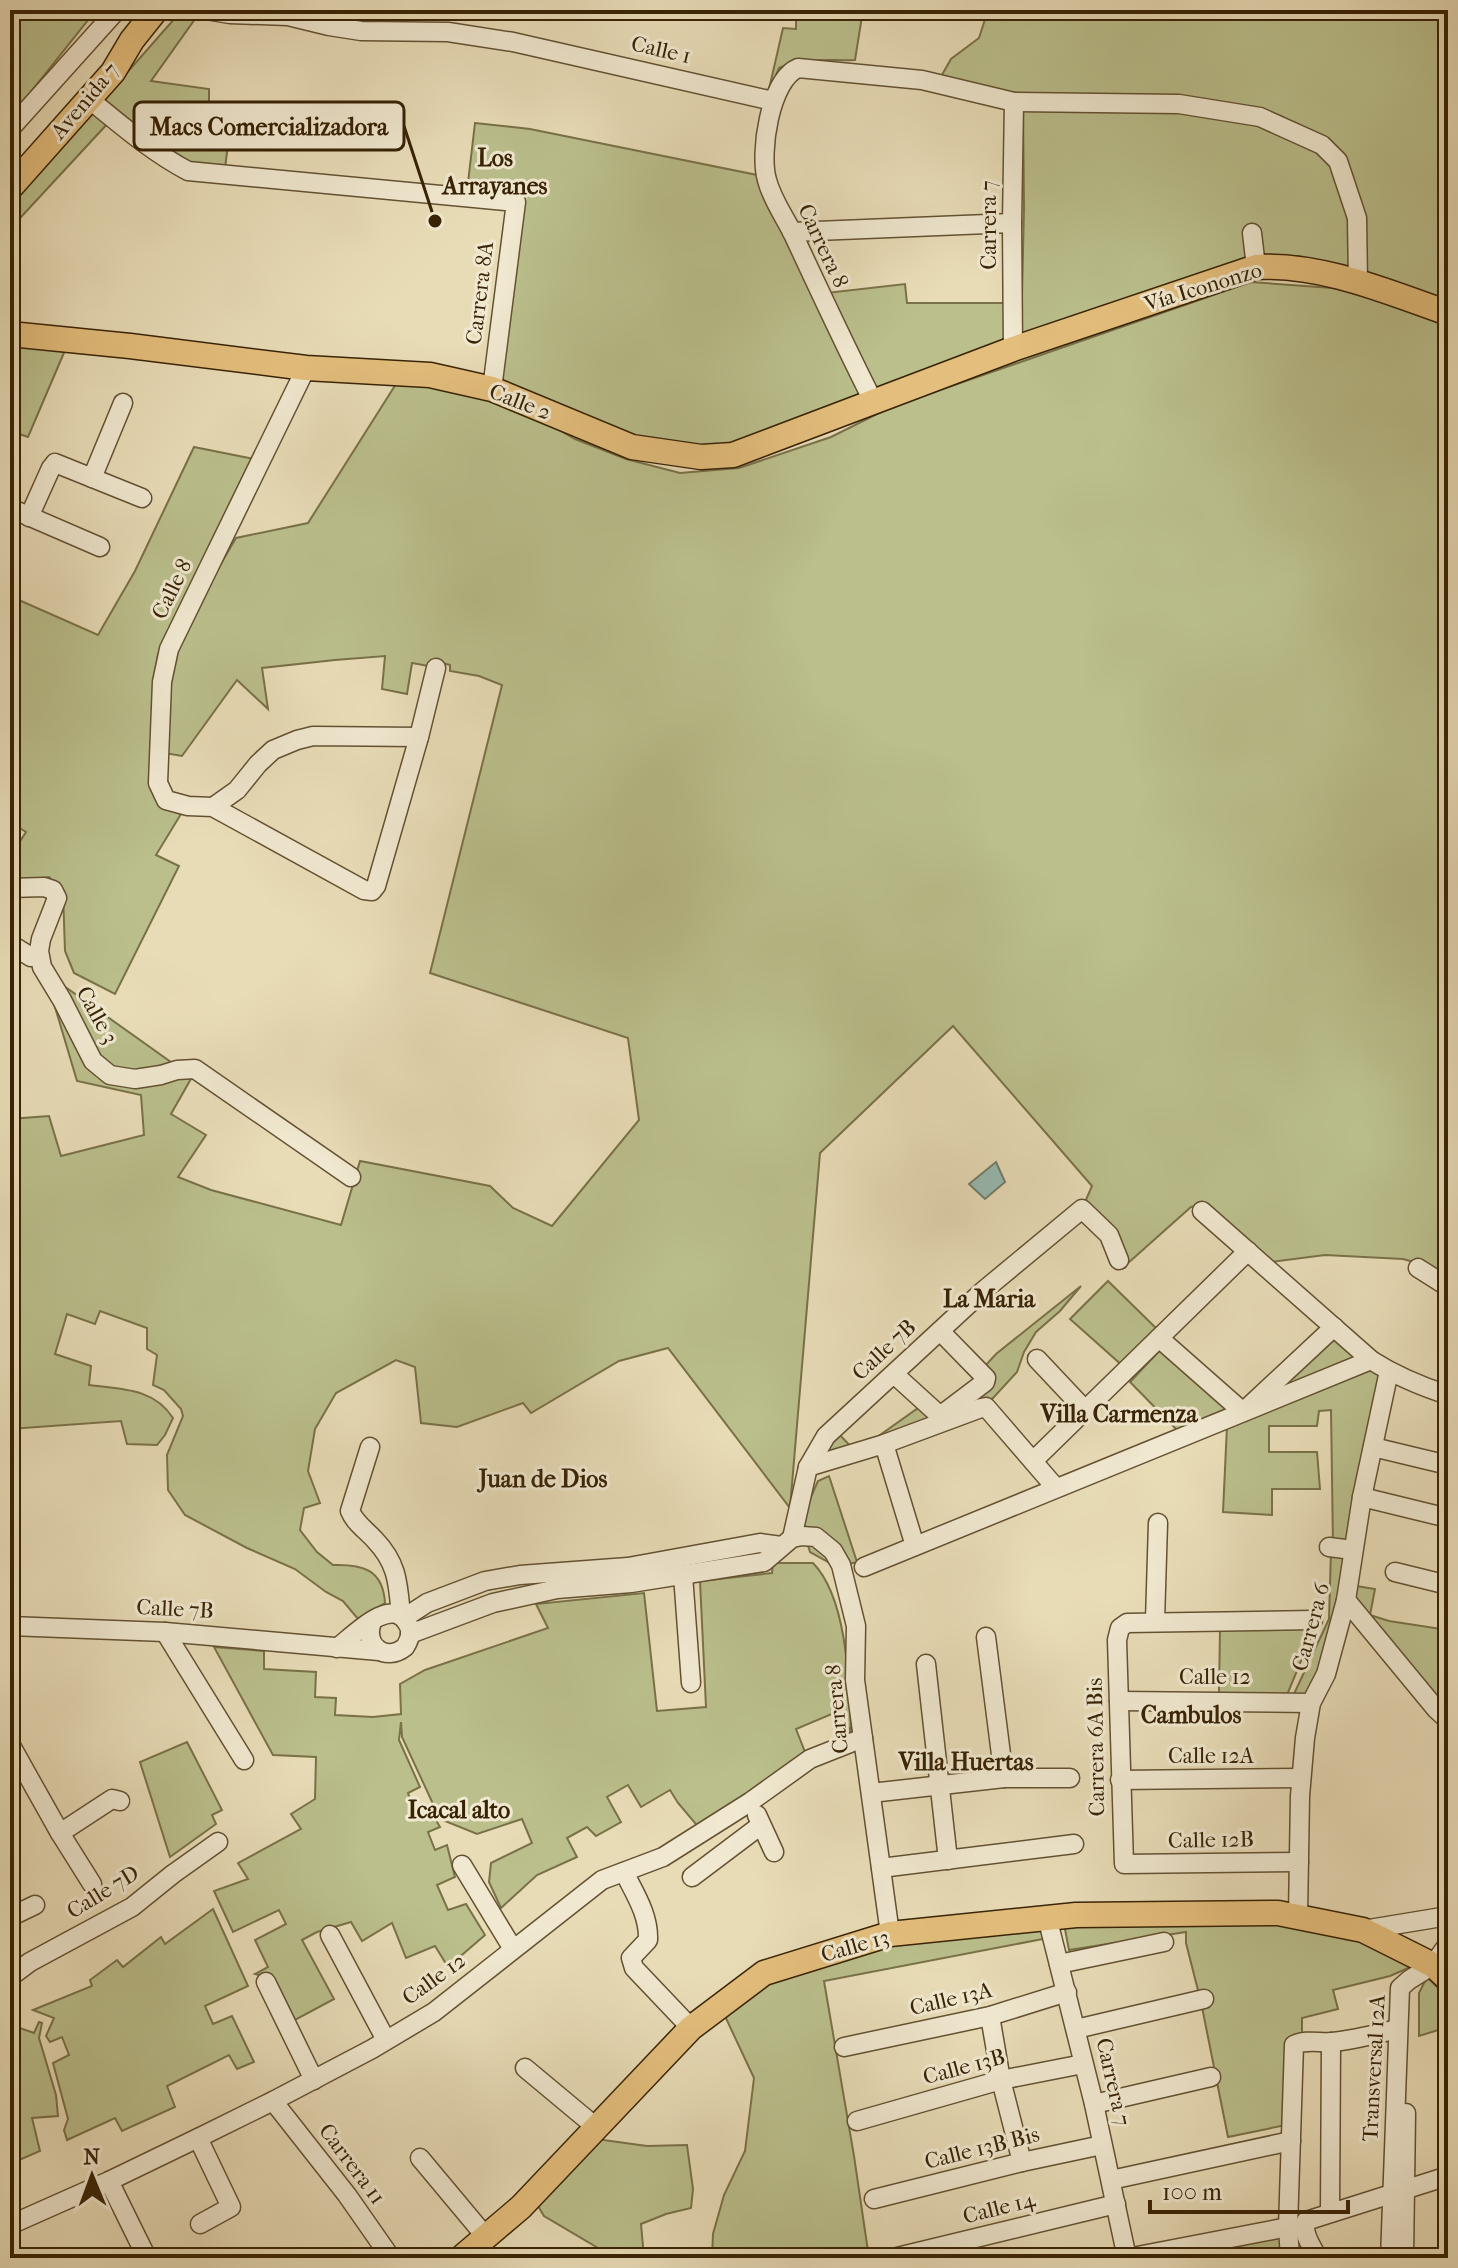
<svg xmlns="http://www.w3.org/2000/svg" width="1458" height="2268" viewBox="0 0 1458 2268" font-family="'IM FELL French Canon',serif">
<rect width="100%" height="100%" fill="#e8dcb7"/>
<filter id="stains"><feTurbulence type="fractalNoise" baseFrequency=".0025" numOctaves="4"/><feColorMatrix values="0 0 0 0 .2 0 0 0 0 .09 0 0 0 0 .02 0 0 0 .5 -.17"/></filter>
<radialGradient id="worn" r=".72"><stop offset=".6" stop-color="#630" stop-opacity="0"/><stop offset="1" stop-color="#630" stop-opacity=".3"/></radialGradient>
<g fill="#babf8c" stroke="#797148" stroke-width="2">
<polygon points="10,10 96,10 22,103 10,110"/>
<path d="M796 10H863L855 60C829 61 803 57 779 68L767 98 783 28 796 29Z"/>
<polygon points="988,10 1448,10 1448,304 1249,262 1021,340 1024,207 1023,106 1013,94 939,80 951,59 979,38"/>
<polygon points="181,15 195,19 151,81 209,89 209,120 231,121 225,168 187,162 102,101 175,18"/>
<polygon points="95,110 109,122 10,229 10,205"/>
<polygon points="475,123 530,129 757,175 864,395 761,435 726,444 694,448 633,440 499,385 525,195 467,191"/>
<path d="M1251 282 1346 289 1448 323V1283L1417 1263 1403 1259 1325 1255 1271 1262 1207 1204 1191 1207 1127 1264 1118 1234 1082 1209 1092 1186 953 1026 820 1153 790 1508 668 1348 619 1361 531 1413 523 1403 457 1427 421 1423 415 1367 396 1360 336 1393 315 1429 308 1471 320 1503 304 1508 300 1530 317 1552 333 1565C362 1564 383 1569 385 1603L358 1619 343 1601 326 1592 295 1569 247 1548 185 1515 168 1490 167 1455 183 1416 181 1409 164 1390 153 1385 157 1355 147 1349V1328L100 1311 95 1324 67 1314 55 1354 91 1366 89 1385C121 1389 154 1388 173 1418L165 1435 157 1445 127 1444 121 1421 10 1429V1119L49 1116 61 1156 144 1135 141 1095 77 1081 52 997 64 986 192 1077 171 1114 206 1135 178 1177 211 1190 341 1225 360 1161 490 1186 513 1208 552 1226 639 1120 628 1038 430 973 502 685 479 676 450 671V665L431 660 428 666 412 663 407 694 382 689 385 656 335 660 262 668 268 709 237 680 182 756 164 753 166 679 199 601 236 538 308 523 396 384H432L520 407 575 439 626 459 680 473 739 468 831 437 891 407Z"/>
<polygon points="905,284 907,303 1008,303 1005,344 874,391 826,293"/>
<polygon points="10,342 66,348 28,437 10,431"/>
<polygon points="194,447 254,459 158,655 154,679 161,804 181,814 156,855 179,866 115,994 74,973 65,951 63,893 49,877 10,882 10,857 26,832 10,822 10,596 98,635 135,571"/>
<polygon points="1108,1281 1159,1331 1124,1367 1070,1319"/>
<polygon points="1081,1286 1060,1311 1036,1332 1024,1352 1017,1372 983,1409 820,1467 830,1441 837,1432 856,1452 921,1406 947,1418 995,1382 984,1367 996,1354"/>
<polygon points="1336,1334 1363,1359 1257,1403"/>
<polygon points="1164,1346 1234,1411 1178,1431 1130,1382"/>
<polygon points="1370,1366 1382,1375 1351,1546 1333,1545 1331,1410 1319,1411 1317,1426 1269,1426 1269,1452 1317,1452 1320,1489 1272,1489 1272,1515 1223,1512 1227,1426"/>
<path d="M829 1476 857 1562 837 1567 810 1552C799 1519 805 1511 818 1481Z"/>
<polygon points="1331,1550 1350,1552 1333,1639 1309,1700 1293,1696 1329,1619"/>
<path d="M773 1563H813C848 1599 849 1684 851 1733L841 1710 796 1729 805 1752 700 1829 678 1803 670 1790 641 1807 628 1785 607 1797 621 1822 596 1836 587 1827 567 1838 577 1857 537 1875 501 1908 489 1882 491 1863 532 1843 522 1819 477 1834 440 1819 402 1737 401 1722 399 1740 420 1787 408 1793 414 1810 427 1805 440 1827 428 1832 435 1850 447 1845 455 1877 437 1885 448 1910 466 1904 485 1935 448 1967 435 1946 406 1958 392 1923 362 1941 351 1922 317 1932 302 1940 334 1999 295 2020 275 1979 255 1974 268 1967 255 1940 286 1924 279 1910 233 1932 214 1891 248 1879 238 1863 301 1829 291 1814 315 1799 316 1757 273 1755 214 1647 264 1651V1669L316 1672 315 1697 336 1698 335 1715 373 1717 401 1714 400 1684 425 1670 548 1628 536 1604 644 1593 657 1711 706 1707 700 1581 772 1573Z"/>
<polygon points="1350,1585 1375,1589 1370,1615 1389,1621 1448,1630 1448,1720 1348,1597"/>
<polygon points="1317,1622 1287,1695 1219,1695 1220,1628"/>
<polygon points="187,1742 222,1810 212,1815 216,1824 170,1857 140,1762"/>
<polygon points="213,1909 248,1986 205,2006 213,2024 232,2016 254,2062 237,2069 229,2055 167,2086 175,2107 122,2131 115,2118 67,2140 64,2130 68,2119 53,2063 69,2055 62,2037 50,2042 46,2036 54,2018 33,2010 92,1986 90,1980 117,1960 123,1967 161,1937 165,1944"/>
<polygon points="1266,1921 1377,1943 1415,1965 1390,1976 1333,1990 1338,2009 1302,2018 1302,2055 1286,2125 1228,2137 1201,2002 1186,1943 1186,1932 1069,1950 1064,1924"/>
<polygon points="1045,1930 1048,1938 824,1981 854,2156 869,2258 712,2258 713,2234 724,2195 745,2151 754,2078 724,2014 763,1981 893,1945"/>
<polygon points="1427,1977 1448,1998 1448,2027 1419,2036 1419,1993"/>
<polygon points="10,2011 15,2013 11,2025 34,2033 39,2022 42,2023 39,2038 56,2095 58,2116 32,2118 40,2151 17,2161 10,2146"/>
<polygon points="596,2139 647,2146 687,2145 693,2189 691,2208 666,2214 641,2224 644,2258 615,2258 544,2216 535,2201"/>
<polygon points="1284,2236 1285,2258 1151,2258"/>
</g>
<polygon fill="#97bbb2" stroke="#717e6d" stroke-width="2" points="996,1162 1005,1182 985,1199 969,1184"/>
<g fill="none" stroke-linecap="round" stroke-linejoin="round">
<defs>
<g id="minor">
<polyline points="206,10 230,14 288,16 329,26 361,31 448,32 513,42 773,101"/>
<path d="M89 99C121 125 152 152 188 171L516 202 492 389"/>
<polyline points="10,129 117,10"/>
<polyline points="792,232 1012,223"/>
<polyline points="1252,233 1256,267"/>
<polyline points="1013,349 1012,223 1014,102"/>
<polyline points="306,368 169,649 162,682 158,783 166,800 188,806 213,807 364,890 372,891 376,886 419,737 436,668"/>
<path d="M874 403C846 348 820 292 794 236 785 217 772 200 767 180 759 153 770 80 798 68L922 80 1014 102 1179 104 1260 117 1322 145 1338 161 1357 218 1358 282"/>
<polyline points="92,478 123,403"/>
<polyline points="10,508 100,547"/>
<polyline points="29,517 51,468 55,463 142,498"/>
<polyline points="213,807 237,790 258,764 273,750 297,740 313,736 419,737"/>
<polyline points="10,888 44,887 53,890 57,898 41,939 39,951 42,967 62,1000 93,1061 110,1075 135,1079 161,1075 177,1070 195,1069 351,1177"/>
<polyline points="10,944 31,957"/>
<path d="M1202 1211 1371 1360C1396 1376 1420 1386 1448 1395"/>
<polyline points="1418,1268 1448,1287"/>
<polyline points="1159,1338 1243,1412 1334,1327"/>
<polyline points="1037,1359 1085,1410"/>
<polyline points="894,1374 938,1414 944,1413 985,1382 986,1378 983,1375 940,1331"/>
<polyline points="884,1444 915,1546"/>
<path d="M370 1447 350 1511C355 1523 366 1530 375 1540 398 1564 398 1584 401 1616"/>
<polyline points="1373,1447 1448,1465"/>
<polyline points="1033,1461 1248,1251"/>
<polyline points="808,1467 884,1444 981,1408 986,1407 1056,1488"/>
<polyline points="1362,1497 1448,1518"/>
<polyline points="792,1538 808,1467 826,1436 983,1291 1082,1209 1109,1235 1119,1260"/>
<polyline points="1329,1547 1353,1550"/>
<polyline points="864,1567 1371,1360"/>
<polyline points="1395,1572 1448,1585"/>
<polyline points="683,1575 691,1683"/>
<polyline points="1346,1600 1436,1709 1448,1720"/>
<polyline points="404,1618 427,1603 485,1581 520,1575 628,1567 760,1543 781,1546"/>
<polyline points="1155,1621 1158,1523"/>
<polyline points="10,1626 165,1632 379,1651"/>
<polyline points="165,1632 244,1760"/>
<polyline points="410,1634 493,1603 557,1589 631,1583 764,1562 792,1538 802,1536 816,1537 833,1551 841,1565 856,1626 855,1680 890,1934"/>
<polyline points="986,1637 1004,1778"/>
<path d="M337 1648C353 1636 391 1595 407 1623 413 1631 410 1639 405 1647 385 1663 363 1645 372 1622"/>
<polyline points="926,1664 948,1860"/>
<polyline points="1119,1701 1311,1703"/>
<polyline points="10,1744 60,1833 92,1884"/>
<polyline points="1120,1780 1301,1778"/>
<polyline points="871,1793 1004,1778 1070,1778"/>
<polyline points="757,1815 774,1852"/>
<polyline points="60,1833 112,1799 120,1801"/>
<polyline points="1299,1862 1124,1864 1117,1640 1120,1628 1127,1623 1313,1620"/>
<polyline points="462,1865 513,1949"/>
<polyline points="881,1868 1074,1844"/>
<path d="M624 1872C635 1894 649 1915 648 1940L631 1958 634 1968 691 2028"/>
<polyline points="692,1877 761,1825"/>
<polyline points="1298,1916 1300,1796 1305,1738 1311,1703 1326,1674 1346,1600 1362,1497 1389,1371"/>
<polyline points="10,1917 35,1905"/>
<polyline points="1047,1917 1094,2104 1127,2258 1288,2227"/>
<polyline points="1363,1930 1448,1916"/>
<polyline points="330,1935 386,2040"/>
<polyline points="1059,1964 1164,1942"/>
<polyline points="10,1977 30,1962 132,1907 173,1874 218,1842"/>
<polyline points="266,1982 314,2080"/>
<polyline points="990,2016 1001,2080 1022,2162"/>
<polyline points="1076,2029 1204,1999"/>
<polyline points="844,2047 990,2016 1067,1992"/>
<polyline points="525,2068 597,2128"/>
<polyline points="273,2101 347,2195 391,2258"/>
<polyline points="1094,2104 1211,2077"/>
<polyline points="857,2121 1001,2080 1083,2064"/>
<polyline points="198,2138 231,2207 200,2224"/>
<polyline points="420,2158 486,2237"/>
<polyline points="1111,2180 1291,2141"/>
<polyline points="109,2181 147,2258"/>
<polyline points="874,2199 1022,2162 1102,2145"/>
<polyline points="1330,2212 1331,2042"/>
<polyline points="10,2225 109,2181 198,2138 273,2101 372,2049 434,2012 602,1880 663,1857 750,1802 810,1759 863,1738"/>
<path d="M1314 2251C1309 2242 1302 2231 1306 2221L1448 2176"/>
<polyline points="893,2258 1116,2204"/>
<path d="M1290 2258 1288 2227 1294 2045C1305 2039 1320 2043 1332 2042 1354 2040 1376 2034 1397 2029"/>
<polyline points="1390,2258 1400,1988 1409,1980 1433,1965 1448,1944"/>
<polyline points="1404,2258 1406,2113"/>
</g>
<g id="major">
<polyline points="10,188 113,72 132,40 156,10"/>
<path d="M10 334 130 346 306 368 430 375 492 389 632 447 701 457 733 455 1013 349 1256 267C1323 264 1385 291 1448 313"/>
<polyline points="461,2258 521,2207 691,2028 764,1973 890,1934 1076,1915 1278,1913 1363,1930 1433,1965 1448,1979"/>
</g>
</defs>
<use href="#minor" stroke="#645132" stroke-width="21"/>
<use href="#major" stroke="#382305" stroke-width="27"/>
<use href="#minor" stroke="#f0e8d0" stroke-width="18"/>
<use href="#major" stroke="#e4be7c" stroke-width="24"/>
</g>
<g text-anchor="middle" dominant-baseline="central" stroke-width="6" stroke-linejoin="round" paint-order="stroke">
<g font-size="22" fill="#382305" stroke="#f0e8d0">
<text transform="translate(661 50) rotate(13)">Calle 1</text>
<text transform="translate(85 101) rotate(-50)">Avenida 7</text>
<text transform="translate(989 225) rotate(-90)">Carrera 7</text>
<text transform="translate(823 246) rotate(65)">Carrera 8</text>
<text transform="translate(1203 287) rotate(-17)">Vía Icononzo</text>
<text transform="translate(480 293) rotate(-83)">Carrera 8A</text>
<text transform="translate(520 402) rotate(21)">Calle 2</text>
<text transform="translate(172 589) rotate(-64)">Calle 8</text>
<text transform="translate(97 1015) rotate(61)">Calle 3</text>
<text transform="translate(884 1350) rotate(-43)">Calle 7B</text>
<text transform="translate(175 1609) rotate(3)">Calle 7B</text>
<text transform="translate(1311 1627) rotate(-75)">Carrera 6</text>
<text x="1215" y="1677">Calle 12</text>
<text transform="translate(837 1709) rotate(-95)">Carrera 8</text>
<text transform="translate(1096 1747) rotate(-91)">Carrera 6A Bis</text>
<text x="1211" y="1756">Calle 12A</text>
<text transform="translate(1211 1840) rotate(-1)">Calle 12B</text>
<text transform="translate(103 1892) rotate(-32)">Calle 7D</text>
<text transform="translate(855 1946) rotate(-16)">Calle 13</text>
<text transform="translate(434 1979) rotate(-36)">Calle 12</text>
<text transform="translate(951 1999) rotate(-13)">Calle 13A</text>
<text transform="translate(964 2067) rotate(-15)">Calle 13B</text>
<text transform="translate(1374 2068) rotate(-87)">Transversal 12A</text>
<text transform="translate(1113 2082) rotate(77)">Carrera 7</text>
<text transform="translate(982 2148) rotate(-14)">Calle 13B Bis</text>
<text transform="translate(352 2164) rotate(53)">Carrera 11</text>
<text transform="translate(999 2208) rotate(-14)">Calle 14</text>
</g>
<g font-size="24" font-weight="bold" fill="#382305" stroke="#f0e8d0">
<text x="495" y="158">Los<tspan x="495" dy="28">Arrayanes</tspan></text>
<text x="989" y="1299">La Maria</text>
<text x="1119" y="1414">Villa Carmenza</text>
<text x="543" y="1479">Juan de Dios</text>
<text x="1191" y="1715">Cambulos</text>
<text x="966" y="1762">Villa Huertas</text>
<text x="459" y="1810">Icacal alto</text>
</g>
</g>
<path fill="none" stroke="#382305" stroke-width="3" d="M435 221L404 126"/>
<circle fill="#382305" stroke="#f0e8d0" stroke-width="3" cx="435" cy="221" r="8"/>
<rect fill="#f0e8d0" stroke="#382305" stroke-width="3" x="134" y="102" width="270" height="48" rx="8"/>
<g font-size="24" text-anchor="middle" font-weight="bold" fill="#382305">
<text x="269" y="135">Macs Comercializadora</text>
</g>
<rect width="1458" height="2268" fill="none" stroke="#e8dcb7" stroke-width="40"/>
<rect x="12" y="12" width="1434" height="2244" fill="none" stroke="#382305" stroke-width="4"/>
<rect x="20" y="20" width="1418" height="2228" fill="none" stroke="#382305" stroke-width="2"/>
<g transform="translate(92 2176) rotate(359)" stroke="#f0e8d0" stroke-width="6" paint-order="stroke">
<path d="M0-6L14 30L0 20L-14 30Z" fill="#382305"/>
<text y="-12" font-size="22" font-weight="bold" text-anchor="middle" fill="#382305">N</text>
</g>
<path d="M1150 2200v12h198v-12" fill="none" stroke="#382305" stroke-width="4"/>
<text x="1162" y="2200" font-size="24" fill="#382305" stroke="#f0e8d0" stroke-width="6" paint-order="stroke">100 m</text>
<rect width="100%" height="100%" filter="url(#stains)"/>
<rect width="100%" height="100%" fill="url(#worn)"/>
</svg>
